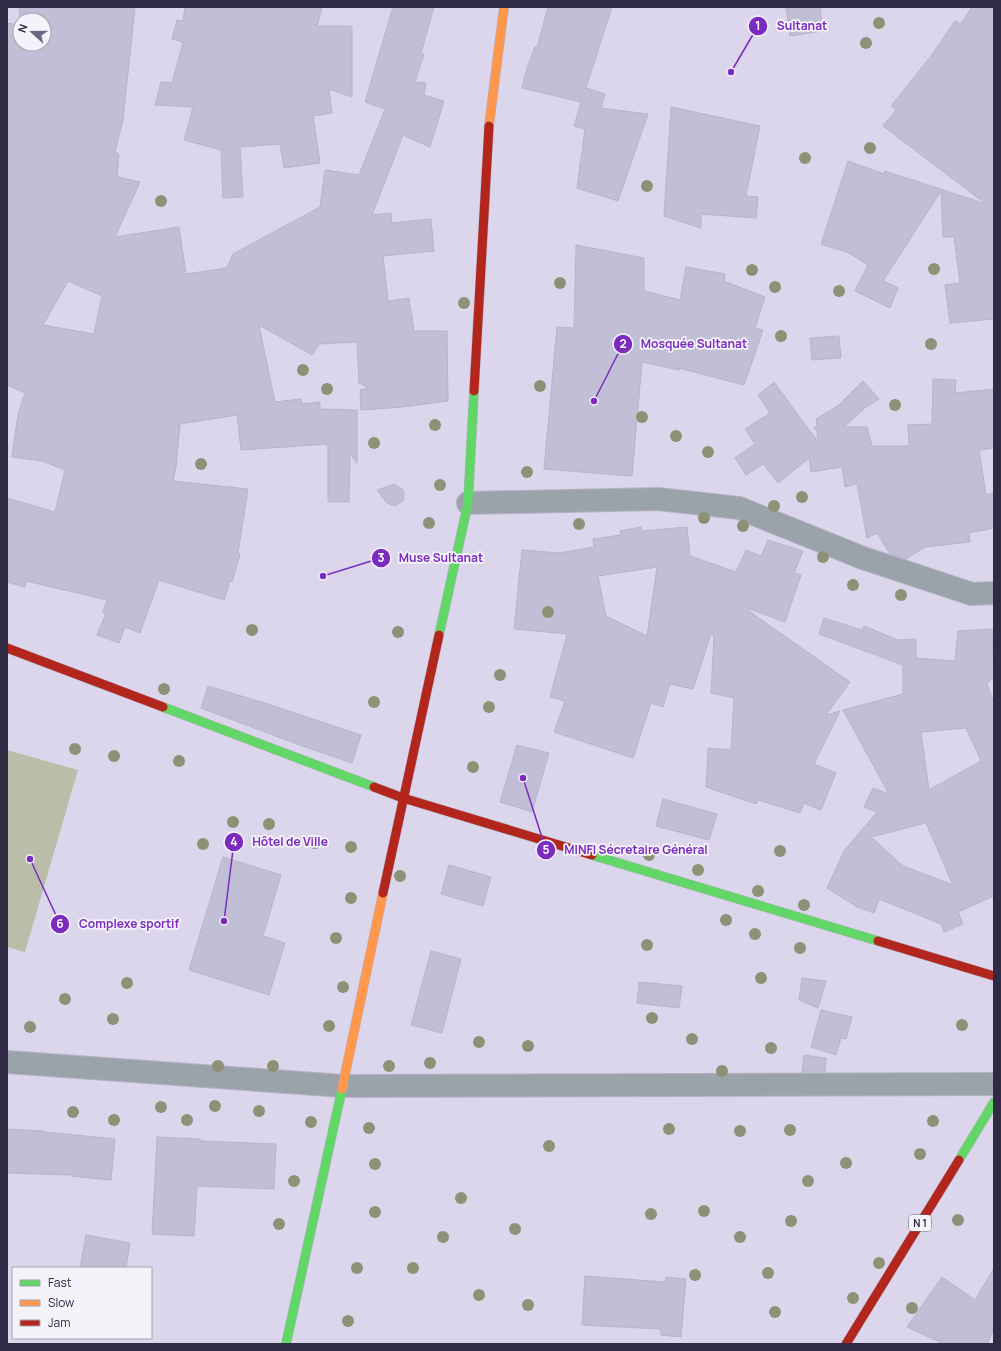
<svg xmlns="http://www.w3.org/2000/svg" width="1001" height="1351" viewBox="0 0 1001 1351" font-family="Manrope,sans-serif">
<rect width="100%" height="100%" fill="#dbd6ec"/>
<polygon fill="#bbbda9" points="7,750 78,770 25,952 7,947"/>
<g fill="#c0bfd5" stroke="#b4b5cb" fill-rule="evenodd">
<path d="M19 7H135L123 120 115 152 119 154 117 177 140 182 115 237 179 227 186 274 227 268 233 254 320 207 325 170 359 175 385 109 365 102 393 7H434L421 53 424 54 415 82 426 83 424 95 444 101 430 147 403 135 372 215 391 213 392 223 431 219 434 251 383 256 388 301 409 298 414 331H447L448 401 403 407 361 410 360 390 369 388 359 383 357 342 319 344 312 355 259 325 275 402 301 399 302 404 320 402V409L357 410V463L350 454 349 502H328V444L241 450 237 415 180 424 176 467 173 481 248 489 238 553 240 554 232 582 230 581 224 600 159 580 140 633 125 627 119 643 97 635 106 613 103 612 107 600 26 581 25 587 7 582V498L55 512 65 470 42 461 12 457 18 414 25 393 7 385V23L20 25V44H44V20H20V22ZM68 281 102 296 94 334 43 325Z"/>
<polygon points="185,7 322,7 317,26 352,26 352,97 329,89 332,113 313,116 320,163 284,168 280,144 240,147 243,197 223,198 221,150 184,140 193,107 155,105 161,82 172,83 183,42 172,39 177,20 183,21"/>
<polygon points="548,7 612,7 586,88 605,94 601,108 648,114 618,201 577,188 585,129 574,126 581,102 522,88 527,68 535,47 537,48"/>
<polygon points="786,7 820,7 823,31 790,36"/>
<polygon points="972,7 994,7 994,319 950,323 945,285 960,283 954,237 943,237 941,191 883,281 898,288 890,308 855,291 868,265 849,253 821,244 848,161 884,174 885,171 986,204 883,126 896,110 891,106 931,56 955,21 961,24"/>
<polygon points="671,107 760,126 746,196 758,197 756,218 701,214 701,228 664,216"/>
<polygon points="576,245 644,258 644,291 680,300 686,267 725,274 724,281 765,297 755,328 763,330 744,385 679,368 679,370 642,362 632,476 544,469 557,327 574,328"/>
<polygon points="839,336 841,358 812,360 810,338"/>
<polygon points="933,379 956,380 955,393 994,389 994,448 979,450 986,495 994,493 994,528 969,533 970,542 925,547 906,559 890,554 877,533 867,538 857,484 845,487 842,467 811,472 809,458 778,483 763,464 746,475 735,458 755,444 745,429 770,413 758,395 774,382 818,442 817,431 814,428 817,425 816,419 839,405 863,381 879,399 863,409 863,410 844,427 867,427 872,446 909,446 908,425 932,424"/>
<polygon points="395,484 403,490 404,494 404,500 395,506 387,503 377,490"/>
<path d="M641 527 642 531 687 527 690 556 736 572 746 550 761 556 768 540 803 551 794 573 801 575 785 622 750 609 749 611 850 682 826 715 840 711 814 764 836 773 821 810 804 803 800 813 758 800 756 804 706 787 708 748 731 750 734 698 711 693 714 635 711 634 693 689 670 684 663 707 651 703 633 758 554 732 565 701 550 697 567 634 514 629 522 550 559 553 594 547 593 539 621 535 620 531ZM657 567 647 636 606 616 598 576Z"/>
<path d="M824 618 862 630 864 626 898 640 916 639V658L955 661 958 631 992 629 994 676 987 684 994 703V896L958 912 963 924 944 932 941 924 879 899 874 913 857 907 827 888 844 851 877 812 864 807 873 788 889 794 843 710 903 694V665L819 634ZM966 728 981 761 929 790 921 732ZM926 823 953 885 903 866 871 837Z"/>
<polygon points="208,686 271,705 361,735 352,763 297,744 201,708"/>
<polygon points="517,745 549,753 532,812 500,802"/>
<polygon points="663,799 717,814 709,840 656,826"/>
<polygon points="223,857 281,875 263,936 285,943 269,995 189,970"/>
<polygon points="449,865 491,877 483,906 441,894"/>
<polygon points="431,951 461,959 442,1033 411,1025"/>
<polygon points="802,978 826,981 818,1008 799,1000"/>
<polygon points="639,982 682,986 679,1008 637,1003"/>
<polygon points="821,1010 852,1017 846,1039 841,1038 836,1055 811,1047"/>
<polygon points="804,1055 826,1058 825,1072 802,1072"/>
<polygon points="7,1129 45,1131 45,1132 115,1139 111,1180 71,1176 72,1175 7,1173"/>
<polygon points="157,1137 200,1139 200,1141 276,1144 274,1189 197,1186 194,1236 152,1234"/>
<polygon points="86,1235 130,1243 126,1268 80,1268"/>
<polygon points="994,1268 994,1329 987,1344 944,1344 907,1327 942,1277 975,1300"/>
<polygon points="585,1276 665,1282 666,1277 686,1279 681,1337 661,1335 661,1329 582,1325"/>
</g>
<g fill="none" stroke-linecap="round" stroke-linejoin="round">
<defs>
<g id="street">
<polyline points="468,503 658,499 739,508 863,558 972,594 994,593"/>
<polyline points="7,1062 343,1086 994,1084"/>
</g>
<g id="fast">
<polyline points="439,635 468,503 474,391"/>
<polyline points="163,707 374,787"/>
<polyline points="592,855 878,941"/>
<polyline points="959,1160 994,1102"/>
<polyline points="286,1344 342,1089"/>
</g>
<g id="slow">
<polyline points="489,126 504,7"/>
<polyline points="342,1089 383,893"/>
</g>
<g id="jam">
<polyline points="474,391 489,126"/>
<polyline points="7,648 163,707"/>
<polyline points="374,787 403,798 592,855"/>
<polyline points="383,893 439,635"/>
<polyline points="878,941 994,976"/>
<polyline points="846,1344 959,1160"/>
</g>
</defs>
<use href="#street" stroke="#b6b2c5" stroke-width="24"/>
<use href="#fast" stroke="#b6b2c5" stroke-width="10"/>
<use href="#slow" stroke="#b6b2c5" stroke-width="10"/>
<use href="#jam" stroke="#b6b2c5" stroke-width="10"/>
<use href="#street" stroke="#9ba3aa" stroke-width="22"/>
<use href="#fast" stroke="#63d668" stroke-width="9"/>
<use href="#slow" stroke="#ff974d" stroke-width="9"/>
<use href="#jam" stroke="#b3261e" stroke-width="9"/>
</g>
<g fill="#8f9177">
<circle cx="879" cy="23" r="6"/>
<circle cx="866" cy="43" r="6"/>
<circle cx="870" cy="148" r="6"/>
<circle cx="805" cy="158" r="6"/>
<circle cx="647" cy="186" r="6"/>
<circle cx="161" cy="201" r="6"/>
<circle cx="934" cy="269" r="6"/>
<circle cx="752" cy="270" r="6"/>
<circle cx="560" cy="283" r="6"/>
<circle cx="775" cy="287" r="6"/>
<circle cx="839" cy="291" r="6"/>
<circle cx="464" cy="303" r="6"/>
<circle cx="781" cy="336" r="6"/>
<circle cx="931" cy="344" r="6"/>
<circle cx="303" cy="370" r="6"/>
<circle cx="540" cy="386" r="6"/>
<circle cx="327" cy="389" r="6"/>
<circle cx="895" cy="405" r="6"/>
<circle cx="642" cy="417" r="6"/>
<circle cx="435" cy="425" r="6"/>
<circle cx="676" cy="436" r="6"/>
<circle cx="374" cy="443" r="6"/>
<circle cx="708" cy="452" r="6"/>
<circle cx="201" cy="464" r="6"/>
<circle cx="527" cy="472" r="6"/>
<circle cx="440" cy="485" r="6"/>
<circle cx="802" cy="497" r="6"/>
<circle cx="774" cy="506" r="6"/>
<circle cx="704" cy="518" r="6"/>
<circle cx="429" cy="523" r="6"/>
<circle cx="579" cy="524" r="6"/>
<circle cx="743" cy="526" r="6"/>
<circle cx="823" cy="557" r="6"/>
<circle cx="853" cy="585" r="6"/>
<circle cx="901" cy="595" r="6"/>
<circle cx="548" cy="612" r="6"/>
<circle cx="252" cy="630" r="6"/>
<circle cx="398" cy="632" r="6"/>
<circle cx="500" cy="675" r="6"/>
<circle cx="164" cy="689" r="6"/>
<circle cx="374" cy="702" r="6"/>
<circle cx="489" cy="707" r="6"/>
<circle cx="75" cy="749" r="6"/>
<circle cx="114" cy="756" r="6"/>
<circle cx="179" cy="761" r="6"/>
<circle cx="473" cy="767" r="6"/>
<circle cx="233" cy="822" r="6"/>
<circle cx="269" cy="824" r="6"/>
<circle cx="315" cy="843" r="6"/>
<circle cx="203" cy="844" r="6"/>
<circle cx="351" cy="847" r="6"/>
<circle cx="780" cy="851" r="6"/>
<circle cx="649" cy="855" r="6"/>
<circle cx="698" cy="870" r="6"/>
<circle cx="400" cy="876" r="6"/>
<circle cx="758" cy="891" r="6"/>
<circle cx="351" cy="898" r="6"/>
<circle cx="804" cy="905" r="6"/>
<circle cx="726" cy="920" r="6"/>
<circle cx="755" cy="934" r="6"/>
<circle cx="336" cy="938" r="6"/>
<circle cx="647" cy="945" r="6"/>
<circle cx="800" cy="948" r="6"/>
<circle cx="761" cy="978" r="6"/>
<circle cx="127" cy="983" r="6"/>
<circle cx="343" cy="987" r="6"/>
<circle cx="65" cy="999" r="6"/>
<circle cx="652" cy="1018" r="6"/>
<circle cx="113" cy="1019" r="6"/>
<circle cx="962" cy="1025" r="6"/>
<circle cx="329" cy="1026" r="6"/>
<circle cx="30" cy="1027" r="6"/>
<circle cx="692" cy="1039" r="6"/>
<circle cx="479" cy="1042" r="6"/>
<circle cx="528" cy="1046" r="6"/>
<circle cx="771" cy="1048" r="6"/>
<circle cx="430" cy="1063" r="6"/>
<circle cx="218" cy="1066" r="6"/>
<circle cx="273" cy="1066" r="6"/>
<circle cx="389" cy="1066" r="6"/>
<circle cx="722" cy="1071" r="6"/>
<circle cx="215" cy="1106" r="6"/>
<circle cx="161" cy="1107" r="6"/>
<circle cx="259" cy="1111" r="6"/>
<circle cx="73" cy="1112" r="6"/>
<circle cx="114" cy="1120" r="6"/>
<circle cx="187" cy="1120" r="6"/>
<circle cx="933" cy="1121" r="6"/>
<circle cx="311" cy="1122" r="6"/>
<circle cx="369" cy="1128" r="6"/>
<circle cx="669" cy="1129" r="6"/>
<circle cx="790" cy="1130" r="6"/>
<circle cx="740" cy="1131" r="6"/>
<circle cx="549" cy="1146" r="6"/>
<circle cx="920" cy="1154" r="6"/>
<circle cx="846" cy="1163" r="6"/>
<circle cx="375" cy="1164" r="6"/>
<circle cx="294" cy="1181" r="6"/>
<circle cx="808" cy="1181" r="6"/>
<circle cx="461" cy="1198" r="6"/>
<circle cx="704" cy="1211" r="6"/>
<circle cx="375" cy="1212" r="6"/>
<circle cx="651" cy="1214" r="6"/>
<circle cx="958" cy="1220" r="6"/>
<circle cx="791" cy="1221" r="6"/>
<circle cx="279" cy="1224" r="6"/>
<circle cx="515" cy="1229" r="6"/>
<circle cx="443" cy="1237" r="6"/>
<circle cx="740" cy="1237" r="6"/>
<circle cx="879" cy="1263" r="6"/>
<circle cx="357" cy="1268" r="6"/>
<circle cx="413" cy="1268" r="6"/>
<circle cx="768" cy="1273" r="6"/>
<circle cx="695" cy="1275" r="6"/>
<circle cx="479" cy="1295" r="6"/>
<circle cx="853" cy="1298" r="6"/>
<circle cx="528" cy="1305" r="6"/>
<circle cx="912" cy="1308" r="6"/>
<circle cx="775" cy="1312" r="6"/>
<circle cx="348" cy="1321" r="6"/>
</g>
<g text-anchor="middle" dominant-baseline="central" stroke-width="3.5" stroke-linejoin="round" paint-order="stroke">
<rect fill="#f4f3fa" stroke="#6c667b" stroke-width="1" x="909" y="1215" width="22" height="16" rx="3"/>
<g font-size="10" font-weight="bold" fill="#312a44">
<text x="920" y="1223">N 1</text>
</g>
</g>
<path fill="none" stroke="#7b2cbf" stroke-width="1.5" d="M731 72L758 26M594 401L623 344M323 576L381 558M224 921L234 842M523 778L546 850M30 859L60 924"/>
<g fill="#7b2cbf" stroke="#f4f3fa" stroke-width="1.5">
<circle cx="731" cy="72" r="4"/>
<circle cx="594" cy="401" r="4"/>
<circle cx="323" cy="576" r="4"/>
<circle cx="224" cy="921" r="4"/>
<circle cx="523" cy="778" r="4"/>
<circle cx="30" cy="859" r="4"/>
<circle cx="758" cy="26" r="10"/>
<circle cx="623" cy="344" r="10"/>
<circle cx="381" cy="558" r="10"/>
<circle cx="234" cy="842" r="10"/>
<circle cx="546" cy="850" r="10"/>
<circle cx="60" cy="924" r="10"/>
</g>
<g font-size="12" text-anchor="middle" font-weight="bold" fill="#fff">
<text x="758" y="30">1</text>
<text x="623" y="348">2</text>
<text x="381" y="562">3</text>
<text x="234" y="846">4</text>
<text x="546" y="854">5</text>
<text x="60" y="928">6</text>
</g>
<g font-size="12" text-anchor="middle" font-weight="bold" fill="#7b2cbf" stroke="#f4f3fa" stroke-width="3.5" stroke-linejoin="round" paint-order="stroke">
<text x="802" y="30">Sultanat</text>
<text x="694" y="348">Mosquée Sultanat</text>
<text x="441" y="562">Muse Sultanat</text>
<text x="290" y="846">Hôtel de Ville</text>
<text x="636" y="854">MINFI Sécretaire Général</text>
<text x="129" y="928">Complexe sportif</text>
</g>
<rect width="1001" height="1351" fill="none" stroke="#312a44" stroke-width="16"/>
<rect x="12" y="1267" width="140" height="72" fill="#f4f3fa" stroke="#a6a3b1"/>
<rect x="20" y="1280" width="20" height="6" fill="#63d668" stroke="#a6a3b1"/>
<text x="48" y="1287" font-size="12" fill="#312a44">Fast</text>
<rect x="20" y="1300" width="20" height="6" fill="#ff974d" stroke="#a6a3b1"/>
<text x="48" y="1307" font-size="12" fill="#312a44">Slow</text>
<rect x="20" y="1320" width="20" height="6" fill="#b3261e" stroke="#a6a3b1"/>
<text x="48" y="1327" font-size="12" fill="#312a44">Jam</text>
<g transform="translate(32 32) rotate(291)"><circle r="19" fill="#f4f3fa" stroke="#a6a3b1"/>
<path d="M0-3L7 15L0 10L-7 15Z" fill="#6c667f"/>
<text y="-6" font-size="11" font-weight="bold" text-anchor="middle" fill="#312a44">N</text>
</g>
</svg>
